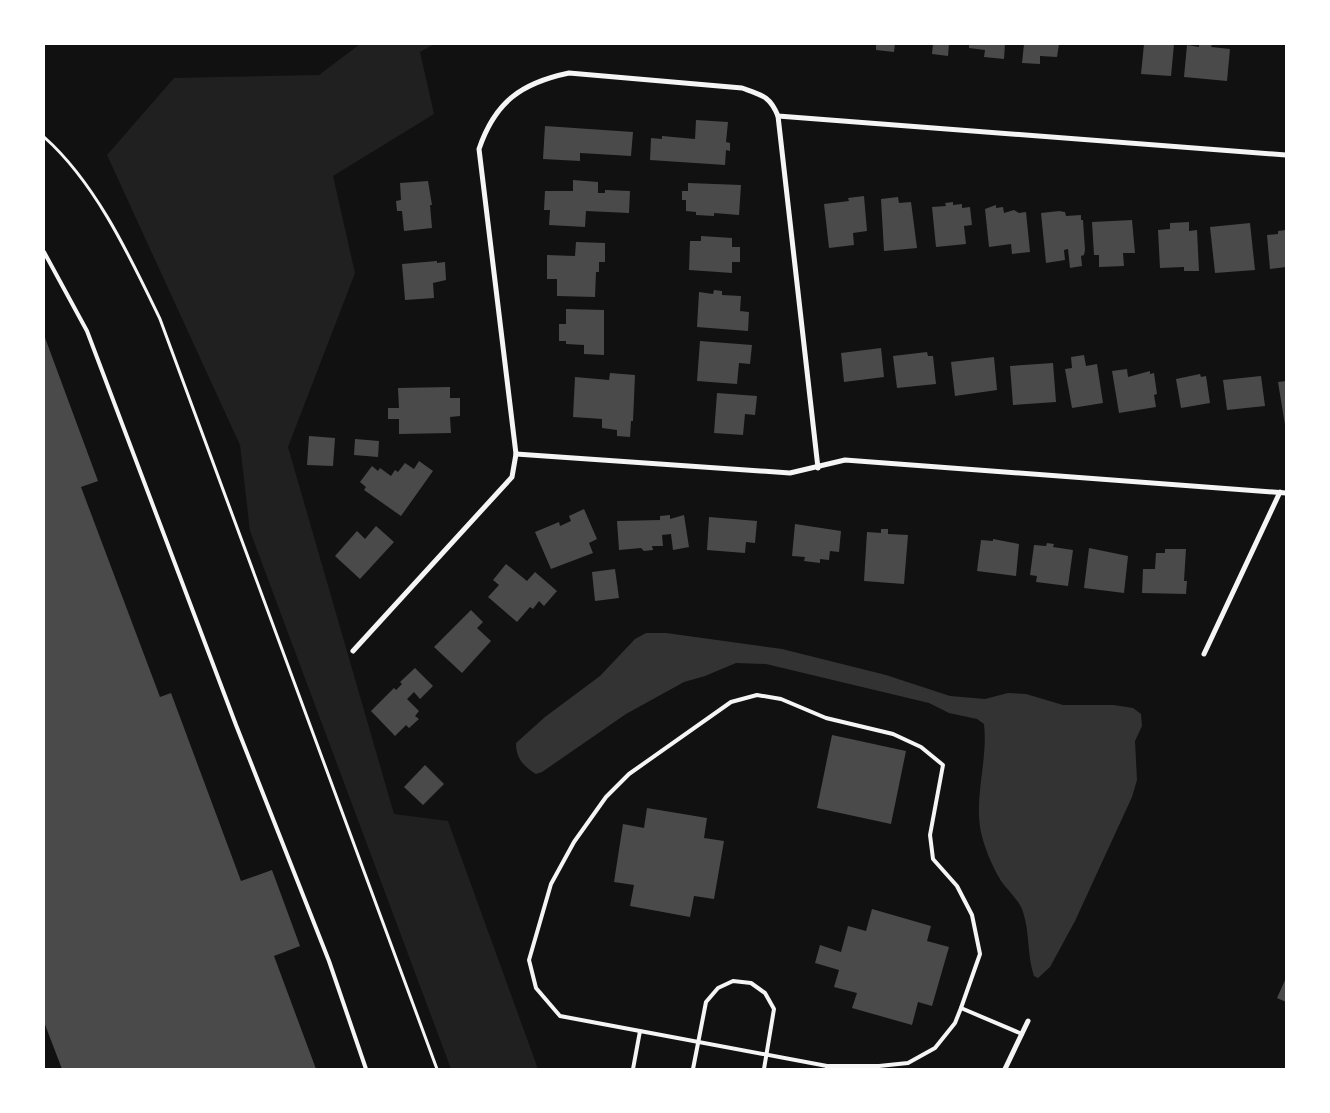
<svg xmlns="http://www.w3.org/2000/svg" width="1330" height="1113" viewBox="0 0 1330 1113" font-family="'Exo 2',sans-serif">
<rect width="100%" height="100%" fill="#111"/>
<polygon fill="#202020" points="360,44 434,44 420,52 434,114 333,176 355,273 288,447 394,814 448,821 538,1069 451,1069 250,531 240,445 107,155 174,78 319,75"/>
<path fill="#333" d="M646 633H666L782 649 886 675 950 696 985 699 1008 693 1026 694 1063 705H1114L1133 708 1141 714 1142 726 1135 741 1137 780 1132 797 1075 921 1050 967 1038 978 1034 976C1027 956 1030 933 1023 912 1020 901 1008 891 1001 881 992 866 983 845 980 827 975 793 988 759 984 724L977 719 949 713 929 703 766 664 736 663 705 676 684 682 626 714 542 772 536 774C523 766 516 758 516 743L545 717 600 676 635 639Z"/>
<g fill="#4a4a4a">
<polygon points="876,44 895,44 894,52 876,50"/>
<polygon points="933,44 949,44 948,56 932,54"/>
<polygon points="969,44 1005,44 1004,59 984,57 985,50 969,48"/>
<polygon points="1024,44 1059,44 1057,57 1040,56 1040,64 1022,63"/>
<polygon points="1144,44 1174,44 1171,76 1141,74"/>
<polygon points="1199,44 1212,44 1211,47 1230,49 1227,81 1184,77 1187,45 1199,47"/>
<polygon points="696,120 728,122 726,142 730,143 730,151 726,150 725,165 650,160 651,138 662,139 662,136 695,139"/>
<polygon points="545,126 633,132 631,156 580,153 580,161 543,159"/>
<polygon points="573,180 598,182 598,193 605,193 605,190 630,191 629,213 586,211 585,227 549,225 550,210 544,210 545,191 573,191"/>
<polygon points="428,181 432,205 430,205 432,228 404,231 402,211 397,211 396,201 401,200 400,183"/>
<polygon points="688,183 741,185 739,215 714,213 714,216 696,215 696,212 686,211 686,200 682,200 682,191 688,191"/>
<polygon points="864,196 867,231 853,233 854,245 829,248 824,204 849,201 848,198"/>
<polygon points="898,197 899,203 911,202 917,248 884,251 881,199"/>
<polygon points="953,202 953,205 962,204 962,208 970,207 972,225 964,226 966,244 936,247 932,207 946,206 945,203"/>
<polygon points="996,205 996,208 1003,207 1004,213 1014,210 1019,213 1026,212 1030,252 1012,254 1011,244 989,247 985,209"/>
<polygon points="1059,211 1065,212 1066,216 1081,215 1081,220 1083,220 1085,250 1084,255 1081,256 1082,266 1070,268 1068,249 1064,250 1065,260 1046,263 1041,213"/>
<polygon points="1132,220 1135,253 1123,253 1124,266 1099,267 1099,255 1094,255 1092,222"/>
<polygon points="1189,222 1189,231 1197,230 1199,271 1184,271 1184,267 1160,268 1158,230 1170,229 1170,223"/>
<polygon points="1250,223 1255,270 1215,273 1210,227"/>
<polygon points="1286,230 1286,267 1270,269 1267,235 1278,234 1278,231"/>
<polygon points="701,236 732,238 732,247 740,247 740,262 732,262 732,273 689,270 690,241 701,241"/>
<polygon points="576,242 605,243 605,262 599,262 599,272 596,272 595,297 557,296 557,279 547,279 547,255 575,256"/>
<polygon points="437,261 437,263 445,262 446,280 433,283 434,298 405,300 402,264"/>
<polygon points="714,290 722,291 722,295 741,296 740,311 749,312 748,331 697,327 699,292 713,294"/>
<polygon points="566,309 604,310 604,355 584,354 584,345 566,344 566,341 559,341 559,324 566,324"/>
<polygon points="44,335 98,481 81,487 160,697 171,693 241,881 272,870 300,946 274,956 316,1069 62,1069 44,1022"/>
<polygon points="700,341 752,345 750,364 739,363 737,384 697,381"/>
<polygon points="881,348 884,377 844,382 841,353"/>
<polygon points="927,352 928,356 933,356 936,384 897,388 893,356"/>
<polygon points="1084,355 1086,366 1097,364 1103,403 1072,408 1065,369 1072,368 1071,357"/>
<polygon points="994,357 997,390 955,396 951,362"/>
<polygon points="1053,363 1056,402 1013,405 1010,366"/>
<polygon points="1127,369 1128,377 1150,371 1150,374 1154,373 1157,394 1154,395 1156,407 1119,413 1112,371"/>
<polygon points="610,373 635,375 633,421 631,421 630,437 617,436 617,430 602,428 602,419 573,417 575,377 609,380"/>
<polygon points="1200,374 1201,377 1206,376 1210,403 1181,408 1176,379"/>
<polygon points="1261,376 1265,406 1227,410 1223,380"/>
<polygon points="1286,381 1286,425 1285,425 1278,382"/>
<polygon points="450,387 450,398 460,398 460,416 450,417 451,433 399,434 399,419 388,419 388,408 399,408 398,388"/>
<polygon points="717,393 757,396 755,415 745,414 743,435 714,433"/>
<polygon points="309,436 335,438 333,466 307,465"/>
<polygon points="355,439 379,441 378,457 354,455"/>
<polygon points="419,461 433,471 401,516 364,490 366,487 360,482 372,466 378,471 380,468 391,476 395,470 398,472 405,463 414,469"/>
<polygon points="584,509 597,539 589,543 593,553 551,569 535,532 559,522 560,526 571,521 569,516"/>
<polygon points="670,515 670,519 684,515 689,547 673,550 671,534 662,535 663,546 652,546 653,550 644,551 641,548 619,550 617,521 660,520 660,516"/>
<polygon points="709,517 757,521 755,543 746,542 745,553 707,550"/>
<polygon points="795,524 841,531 839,552 830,551 829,560 820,559 820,563 804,561 805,557 792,556"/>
<polygon points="376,526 394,542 360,579 335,556 357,531 365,539"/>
<polygon points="881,529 888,529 888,534 908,535 904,584 864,581 867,532 881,533"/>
<polygon points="993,539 1019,544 1016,576 977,571 981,540 993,541"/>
<polygon points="1047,543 1054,544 1053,547 1073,550 1068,586 1036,582 1037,576 1030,575 1034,545 1046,546"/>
<polygon points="1089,548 1128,556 1124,593 1084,588"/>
<polygon points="1165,549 1186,549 1184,581 1187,581 1186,594 1142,593 1143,569 1155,569 1156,553 1165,553"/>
<polygon points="506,564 527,581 535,572 557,591 544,606 539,601 533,609 530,607 517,622 488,597 499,585 493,580"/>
<polygon points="615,569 619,598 595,601 592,572"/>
<polygon points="471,610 483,622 477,628 491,641 462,673 434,647"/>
<polygon points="415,668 433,686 420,699 414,692 407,699 419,711 415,716 419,719 409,728 406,725 395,736 371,711 394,688 396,690 402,684 400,682"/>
<polygon points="832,735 906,751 891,824 817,808"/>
<polygon points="425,765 444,784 423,805 404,787"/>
<polygon points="647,808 707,818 704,838 724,841 714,899 694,896 690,917 630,906 634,885 614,882 623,824 644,828"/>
<polygon points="872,909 931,926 927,941 949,947 932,1006 918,1002 912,1025 852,1008 857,993 834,987 839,970 815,963 820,945 841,952 848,926 866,931"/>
<polygon points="1286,978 1286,1002 1277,998"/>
</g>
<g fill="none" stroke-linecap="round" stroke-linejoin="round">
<path stroke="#f5f5f5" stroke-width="3" d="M44 137C96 183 130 257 160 319L437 1069"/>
<g stroke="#f5f5f5" stroke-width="4">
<polyline points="44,252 87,331 236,725 329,961 366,1069"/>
<polyline points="961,1008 1022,1034"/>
<polyline points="640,1031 560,1016 536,988 529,960 551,884 574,842 606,797 629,774 731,702 757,695 781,699 826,718 893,734 921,747 943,765 930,835 933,859 957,886 972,915 980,954 961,1008 955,1023 935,1048 908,1063 879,1066 827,1066"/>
<polyline points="633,1069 640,1031 827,1066 827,1069"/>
<polyline points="693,1069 706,1002 718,988 733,981 751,983 765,993 774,1009 764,1069"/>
</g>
<g stroke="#f5f5f5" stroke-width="5">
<polyline points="778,116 818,468"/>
<polyline points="516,454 790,473 845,460 1286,493"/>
<path d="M353 651 512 477 516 454 479 149C495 102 521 83 569 73L742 88C762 95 770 96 778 116L1286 155"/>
<polyline points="1204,654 1280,492"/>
<polyline points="1005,1069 1028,1021"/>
</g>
</g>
<rect width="1330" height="1113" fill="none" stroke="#ffffff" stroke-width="90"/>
</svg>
